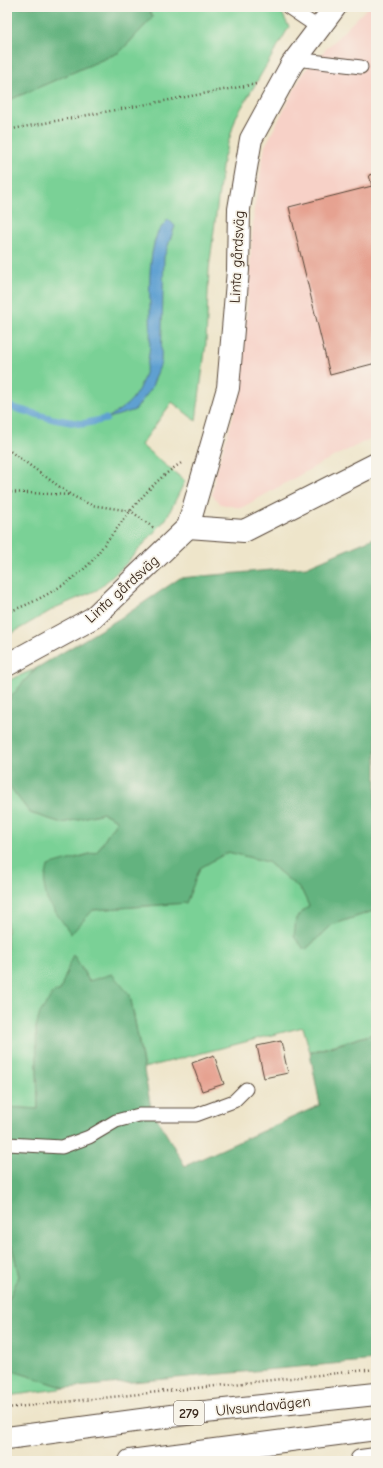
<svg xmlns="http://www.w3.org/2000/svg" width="383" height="1468" viewBox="0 0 383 1468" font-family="'Comic Neue',sans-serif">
<rect width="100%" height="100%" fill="#f7f3e8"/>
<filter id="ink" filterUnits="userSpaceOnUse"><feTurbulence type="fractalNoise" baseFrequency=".025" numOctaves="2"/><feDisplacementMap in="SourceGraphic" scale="8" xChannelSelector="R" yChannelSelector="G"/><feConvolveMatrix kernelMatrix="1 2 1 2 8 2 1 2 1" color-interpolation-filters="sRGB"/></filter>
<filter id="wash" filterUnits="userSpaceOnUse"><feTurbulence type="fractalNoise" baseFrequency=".012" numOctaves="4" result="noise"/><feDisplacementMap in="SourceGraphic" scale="16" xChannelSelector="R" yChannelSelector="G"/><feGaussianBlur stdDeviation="0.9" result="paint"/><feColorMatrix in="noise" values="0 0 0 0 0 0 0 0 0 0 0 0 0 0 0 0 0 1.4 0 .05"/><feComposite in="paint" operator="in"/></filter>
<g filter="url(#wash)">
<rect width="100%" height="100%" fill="#eee5ca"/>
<polygon fill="#f7d1c7" points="368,7 376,7 376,436 323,462 241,508 221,504 212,495 216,471 241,391 254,208 265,146 304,71"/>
<g fill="#7ad196" stroke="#5a7e5a">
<polygon points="147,7 279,7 289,27 236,117 223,160 209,269 206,343 196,421 172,402 141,445 185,481 166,519 124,566 97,590 57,607 7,636 7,101 120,52 153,17"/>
<polygon points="35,669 10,698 7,707 7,681"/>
<polygon points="7,783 30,813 62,823 103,813 117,820 97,852 74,858 71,933 93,910 186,903 200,868 228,852 268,862 302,891 309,906 296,918 305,950 332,925 376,910 376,1033 310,1052 303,1027 144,1068 130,995 89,981 74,955 60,991 36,1027 38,1109 7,1107"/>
<polygon points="7,1244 12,1246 19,1277 7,1303"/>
<polygon points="7,1366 10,1370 66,1388 7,1396"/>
</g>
<g fill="#63b37f" stroke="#4f6e4e">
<polygon points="7,7 147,7 153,17 120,52 7,101"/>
<polygon points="376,537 376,910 332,925 305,950 294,937 296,918 309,906 302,891 268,862 228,852 200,868 186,903 93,910 71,934 47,900 44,885 48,866 97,852 117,820 103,813 62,823 30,813 7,783 7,707 10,698 35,669 127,614 180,578 306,567"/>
<polygon points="73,954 89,981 112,974 130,995 151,1108 185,1166 320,1105 310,1053 376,1033 376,1360 66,1388 10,1370 7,1366 7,1303 19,1276 12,1246 7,1244 7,1107 38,1109 36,1027 40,1013 53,993 60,991"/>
</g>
<path fill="#5ea0d1" stroke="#4c6578" d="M168 219 175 226 164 257 161 363 151 389 135 410 106 419C115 413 127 406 133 398 166 353 138 286 157 234 159 229 165 224 168 219Z"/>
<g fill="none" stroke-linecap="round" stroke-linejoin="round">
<polyline stroke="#5ea0d1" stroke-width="7" points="7,406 53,419 82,424 106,419"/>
</g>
<g id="blocks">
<g fill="#e6a291">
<polygon points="376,173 376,363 330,375 289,207 372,186 369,175"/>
<polygon points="281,1041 288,1073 264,1078 257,1046"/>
<polygon points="214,1055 224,1084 202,1091 192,1063"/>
</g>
</g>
</g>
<g filter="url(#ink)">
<use href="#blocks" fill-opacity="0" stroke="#564638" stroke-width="1"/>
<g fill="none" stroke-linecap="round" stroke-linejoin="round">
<defs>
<g id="lane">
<polyline points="288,7 319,28"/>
<polyline points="296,59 361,67"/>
<polyline points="7,1144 62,1147 89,1137 116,1121 139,1115 196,1115 234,1101 246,1089"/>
</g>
<g id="street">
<polyline points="188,527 244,531 376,464"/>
<polyline points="7,665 93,618 188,527 228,388 238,270 239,209 251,139 292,64 335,7"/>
<polyline points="361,1461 376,1459"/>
</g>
<g id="primary">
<polyline points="7,1438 186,1414 376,1394"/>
<polyline points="130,1461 376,1429"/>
</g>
</defs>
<use href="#lane" stroke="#564638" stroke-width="15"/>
<use href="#street" stroke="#564638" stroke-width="24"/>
<use href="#primary" stroke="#564638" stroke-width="24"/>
<g stroke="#564638" stroke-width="2.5" stroke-dasharray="1 3" stroke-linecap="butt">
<polyline points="7,130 256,84"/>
<polyline points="7,449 71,495 91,505 131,511 155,529"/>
<polyline points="7,492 71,495"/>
<path d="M7 612C31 605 67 585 86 567 93 561 98 553 103 546 128 515 149 482 183 462"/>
<polyline points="7,1408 376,1369"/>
</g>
<use href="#lane" stroke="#fff" stroke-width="13"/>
<use href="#street" stroke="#fff" stroke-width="22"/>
<use href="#primary" stroke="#fff" stroke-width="22"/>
</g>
</g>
<g text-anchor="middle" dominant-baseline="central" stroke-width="3.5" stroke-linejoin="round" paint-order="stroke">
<rect fill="#f7f3e8" stroke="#73665b" stroke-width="1" x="174" y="1401" width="30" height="24" rx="3"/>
<g font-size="14" font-weight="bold" fill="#3b2a1e">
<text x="189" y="1413">279</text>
</g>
<g font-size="15" fill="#3b2a1e" stroke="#f7f3e8">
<text transform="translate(237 257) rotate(-87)">Linta gårdsväg</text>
<text transform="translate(122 589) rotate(-42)">Linta gårdsväg</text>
<text transform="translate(263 1406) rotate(-6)">Ulvsundavägen</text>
</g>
</g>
<rect width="383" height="1468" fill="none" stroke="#f7f3e8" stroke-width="24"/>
</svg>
